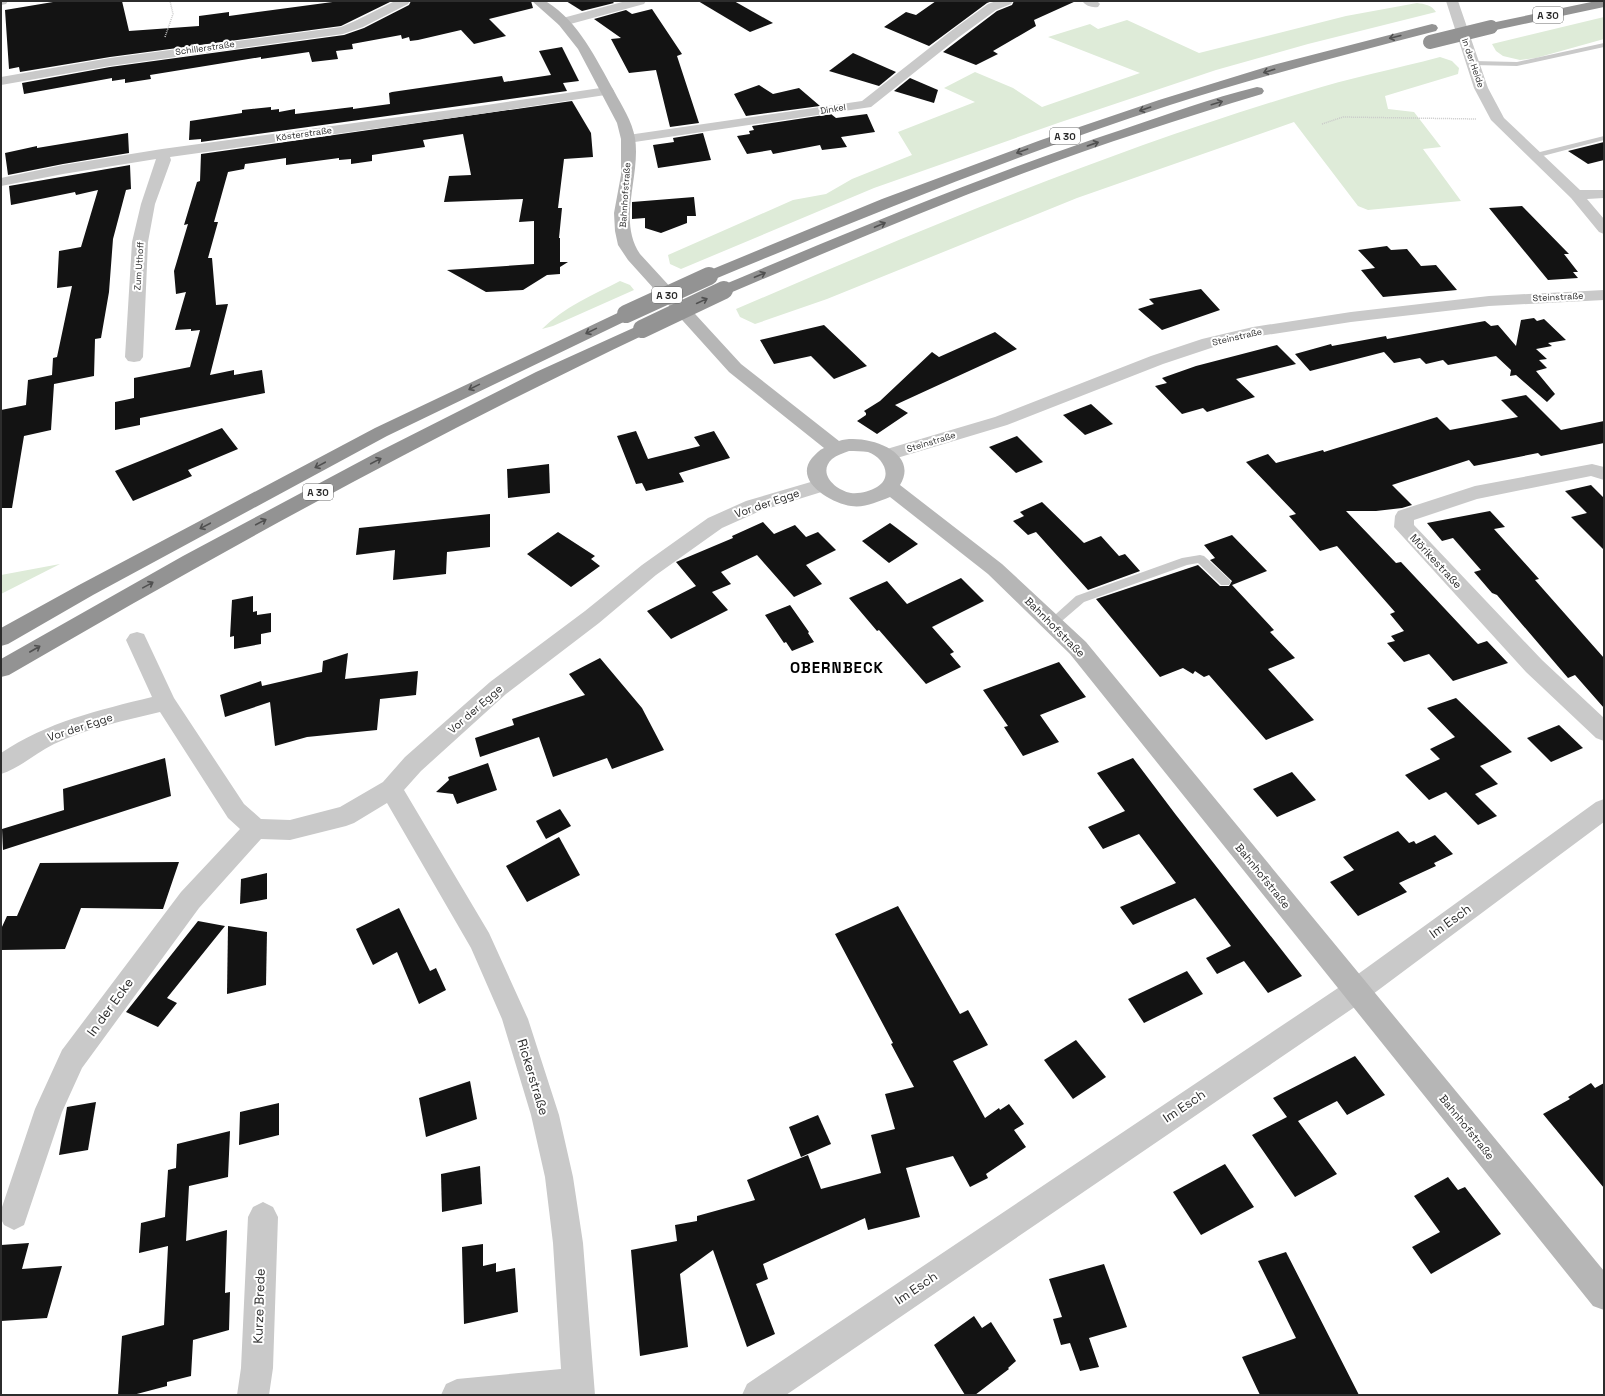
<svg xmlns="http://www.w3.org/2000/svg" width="1605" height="1396" viewBox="0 0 1605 1396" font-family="'Space Grotesk',sans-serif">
<rect width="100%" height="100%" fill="#fff"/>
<g fill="#deebd8">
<path d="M1417 3C1424 4 1432 5 1436 12L1308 44 1216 70 1058 123 874 188 681 269 670 264 668 255 793 200 826 194 852 179 912 155 898 132 975 102 944 88 975 72 1013 88 1042 107 1140 73 1048 37 1090 24 1098 29 1127 20 1199 53 1346 16Z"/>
<polygon points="1604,17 1604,39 1536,58 1520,60 1503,56 1496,51 1492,44"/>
<path d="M1440 57 1452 61 1459 68 1458 74 1385 96 1388 109 1414 112 1441 147 1423 149 1461 201 1368 210 1358 206 1294 122 1077 198 827 299 755 324 740 317 736 309C923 229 1110 150 1305 92 1349 78 1395 69 1440 57Z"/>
<path d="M620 281 630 285 634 290 553 326 542 329C564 307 593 295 620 281Z"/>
<polygon points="60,564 1,594 1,575"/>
</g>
<g fill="#131313">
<polygon points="59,1 122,1 129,31 199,26 199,16 229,12 229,16 340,1 392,1 341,26 110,57 20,72 19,67 9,69 5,10"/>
<polygon points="411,1 531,1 533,8 489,19 506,36 474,44 461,30 418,40 410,41 409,37 402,39 401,35 352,44 353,49 336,51 338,59 312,62 309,52 261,59 261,57 150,75 151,79 125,83 125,79 112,81 112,78 24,94 22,83 110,67 344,35 364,28 409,5"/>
<polygon points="566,1 612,1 614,3 582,11"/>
<polygon points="698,1 734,1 773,23 750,32"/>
<polygon points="936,1 992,1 987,3 929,46 884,27 906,12 916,15"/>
<polygon points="1014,1 1076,1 1034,20 1036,26 993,51 998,54 976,65 943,52 997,11 1012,5"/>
<polygon points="652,9 682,54 677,56 699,123 670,127 656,70 629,73 611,39 621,38 594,19 626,10 632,14"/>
<polygon points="562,47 579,81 563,83 567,91 201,142 201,139 189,140 190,121 242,113 242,110 271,107 271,110 279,109 279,112 295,109 295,114 353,107 353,109 390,104 389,93 392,92 502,76 504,82 551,75 539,51"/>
<polygon points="853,53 896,72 879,86 829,71"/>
<polygon points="910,78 938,90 934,103 894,91"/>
<polygon points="759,85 773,94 799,88 820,106 746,116 734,94"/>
<polygon points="572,101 591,133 593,157 564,159 558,208 562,208 559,238 560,238 560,262 568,262 560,267 560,274 547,275 523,290 486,292 447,270 534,264 534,221 519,222 523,199 444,202 449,176 471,175 463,134 423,140 425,147 372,155 372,161 351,164 351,159 339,160 339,158 286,165 286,158 245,164 244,169 228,172 214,222 218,222 208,258 212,258 216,305 228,304 210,375 234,370 234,375 262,370 265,393 140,418 140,425 115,430 115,402 134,398 134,378 190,367 200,330 191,331 191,329 175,330 186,292 176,294 174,271 188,224 184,225 197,182 200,181 201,154"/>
<polygon points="831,114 836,118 867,114 875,132 841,137 847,147 822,150 820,145 773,154 771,150 747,154 737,136 750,134 749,131 754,130 752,126"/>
<polygon points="128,133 129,153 63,164 8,175 5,153 37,146 37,148"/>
<polygon points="703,133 711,160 658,168 653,145 674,142 673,138"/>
<polygon points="1604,142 1604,160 1588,164 1568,151"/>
<polygon points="130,165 131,189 126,190 113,239 109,292 101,338 95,339 94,376 54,384 51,430 24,436 12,508 1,508 1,410 26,405 28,380 52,375 53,358 57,357 72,286 57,288 59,251 81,247 98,190 76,195 75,192 11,205 9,186"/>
<polygon points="694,197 696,216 687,216 687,223 661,233 645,228 645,218 632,219 632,202"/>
<polygon points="1522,206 1569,254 1564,254 1578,272 1573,272 1578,278 1548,280 1489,208"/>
<polygon points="1387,246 1391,250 1407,249 1421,266 1436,265 1457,290 1383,297 1361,270 1375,268 1358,250"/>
<polygon points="1201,289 1220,310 1162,330 1138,309 1154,304 1149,299"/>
<polygon points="1534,318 1537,321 1544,319 1566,340 1548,343 1552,346 1536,349 1547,359 1539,360 1547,368 1536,371 1555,394 1547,402 1516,375 1510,376 1511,370 1496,356 1448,365 1443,360 1426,364 1420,358 1394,363 1384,352 1310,371 1295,354 1331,344 1332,346 1386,336 1387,339 1485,321 1491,326 1498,325 1516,346 1521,320"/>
<polygon points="824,325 867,366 834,379 811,356 774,364 760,340"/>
<polygon points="995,332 1017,349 895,405 908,413 877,434 857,421 866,415 866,413 864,411 880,401 932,352 939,357"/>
<polygon points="1277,345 1296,364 1236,379 1255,397 1207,412 1203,408 1182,414 1155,386 1167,383 1162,378 1196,366"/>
<polygon points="1526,395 1561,430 1604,421 1604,443 1541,456 1538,453 1474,466 1469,460 1392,485 1412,505 1402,508 1376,511 1346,511 1396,563 1401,562 1475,641 1478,644 1487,641 1508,663 1453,681 1429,654 1404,662 1387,643 1395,641 1391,636 1404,631 1390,614 1395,612 1337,546 1320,551 1289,516 1296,514 1246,462 1268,454 1276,463 1323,450 1324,452 1437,417 1450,430 1518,417 1501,400"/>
<polygon points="1091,404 1113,424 1085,435 1063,415"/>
<polygon points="222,428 238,449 188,470 192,476 133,501 115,471"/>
<polygon points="636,431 648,459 700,446 694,437 714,431 730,458 679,473 684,482 646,491 642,483 636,484 617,436"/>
<polygon points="1017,436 1043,462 1016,473 989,447"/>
<polygon points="549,464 550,493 508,498 507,469"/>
<polygon points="1591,485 1604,498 1604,550 1571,517 1587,513 1565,491"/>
<polygon points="1042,502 1084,543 1101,536 1119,556 1125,554 1140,571 1088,590 1036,532 1028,535 1013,521 1024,516 1020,512"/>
<polygon points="1490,511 1505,527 1494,529 1539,579 1535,580 1604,658 1604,708 1575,675 1568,678 1497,595 1492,593 1474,572 1481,570 1453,538 1442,541 1427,523"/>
<polygon points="490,514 490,547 447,552 446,574 393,580 395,550 356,555 359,528"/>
<polygon points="763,522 774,534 795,525 806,537 818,532 836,550 806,565 822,584 794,597 757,555 721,572 731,584 712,592 728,610 671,639 647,611 696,586 676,562 733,538 732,536"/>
<polygon points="890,523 918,544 889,563 862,541"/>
<polygon points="558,532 595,556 591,559 600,566 571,587 527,554"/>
<polygon points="1232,535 1267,571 1232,585 1274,630 1270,632 1295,658 1268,669 1314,720 1266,740 1209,675 1204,677 1195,671 1193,674 1183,668 1160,677 1096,599 1198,565 1220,586 1229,586 1232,581 1210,560 1215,558 1204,545"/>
<polygon points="961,578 984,601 932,627 954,652 950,654 961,667 926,684 879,630 877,631 849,598 887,581 907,604"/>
<polygon points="253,596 253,612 257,611 257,615 271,613 271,632 261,634 261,644 234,649 234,636 230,637 232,600"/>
<polygon points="790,605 809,632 808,633 814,642 792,651 786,642 784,643 765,615"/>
<polygon points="348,653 345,679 418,671 416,695 380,699 377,730 307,737 275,746 270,702 225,717 220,695 261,681 262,686 322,672 323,661"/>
<polygon points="600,658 642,708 664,750 612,769 607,758 553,777 539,737 480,757 475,738 514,725 512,719 585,695 569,674"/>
<polygon points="1059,662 1086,697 1040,715 1059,742 1023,756 1004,727 1008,726 983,690"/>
<polygon points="1456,698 1512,752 1480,766 1498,784 1475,794 1497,816 1478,825 1446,792 1429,800 1405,775 1440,759 1430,749 1455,737 1427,708"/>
<polygon points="1559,725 1583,748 1551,762 1527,738"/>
<polygon points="165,758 171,796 3,850 2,829 64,810 63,789"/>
<polygon points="1133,758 1176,815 1302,976 1268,993 1244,961 1217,974 1206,958 1231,946 1195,898 1133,925 1120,907 1176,883 1139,834 1103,849 1088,827 1125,811 1097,773"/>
<polygon points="488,763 497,790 457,804 453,794 436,792 449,780 448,777"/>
<polygon points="1292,772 1316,800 1277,817 1253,789"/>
<polygon points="560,809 571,826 546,839 536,821"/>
<polygon points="1398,831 1409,843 1414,841 1416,844 1435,835 1453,854 1434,863 1436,866 1399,883 1407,892 1358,916 1330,882 1354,870 1343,857"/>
<polygon points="559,837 580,875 527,902 506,866"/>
<polygon points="179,862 163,909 81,908 65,949 1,950 1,929 7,916 17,916 40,863"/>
<polygon points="267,873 267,899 240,904 241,879"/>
<polygon points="898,906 960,1014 968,1010 988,1045 953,1061 985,1118 999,1108 1000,1110 1009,1104 1024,1124 1014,1130 1026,1147 986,1174 988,1178 970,1187 953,1156 906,1168 920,1217 868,1230 865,1218 763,1264 768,1279 756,1284 775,1334 747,1347 713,1250 680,1274 688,1347 640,1356 631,1250 677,1241 675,1225 697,1221 697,1216 755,1200 747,1180 808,1155 821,1189 881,1173 871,1135 895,1129 885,1094 914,1087 891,1044 893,1043 835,934"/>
<polygon points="399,908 430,971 436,968 446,990 419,1004 397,952 373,965 356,929"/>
<polygon points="198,921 225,926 167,998 177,1003 158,1027 126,1012"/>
<polygon points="228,926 267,932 266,985 227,994"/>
<polygon points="1187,971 1203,994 1144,1023 1128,999"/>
<polygon points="1076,1040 1106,1077 1073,1099 1044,1060"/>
<polygon points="1355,1056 1385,1095 1347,1115 1337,1101 1298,1121 1337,1174 1295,1197 1252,1135 1287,1117 1273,1098"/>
<polygon points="470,1081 477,1119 426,1137 419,1098"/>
<polygon points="1591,1083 1595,1088 1604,1083 1604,1188 1543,1114 1570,1099 1568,1097"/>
<polygon points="96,1102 88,1150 59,1155 67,1107"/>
<polygon points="279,1103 279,1135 239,1145 240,1112"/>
<polygon points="818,1115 831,1144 801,1157 789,1127"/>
<polygon points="230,1131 228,1177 189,1186 186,1241 227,1230 225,1293 230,1292 229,1330 193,1340 191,1376 167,1382 167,1386 133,1395 118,1395 122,1336 164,1325 168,1246 139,1253 141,1223 165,1217 168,1170 176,1168 177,1144"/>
<polygon points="1225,1164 1254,1207 1201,1235 1173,1192"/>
<polygon points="480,1166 482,1204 442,1212 441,1174"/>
<polygon points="1448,1177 1458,1190 1465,1187 1501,1234 1431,1274 1412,1247 1440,1232 1414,1196"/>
<polygon points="29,1243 22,1269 62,1266 47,1318 1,1321 1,1245"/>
<polygon points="483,1244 483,1266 496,1263 496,1272 515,1268 518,1312 464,1324 462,1247"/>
<polygon points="1286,1252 1359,1395 1260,1395 1242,1357 1296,1338 1258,1261"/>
<polygon points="1104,1264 1127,1327 1089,1338 1099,1367 1080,1371 1070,1343 1061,1345 1053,1319 1062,1317 1049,1279"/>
<polygon points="974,1316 982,1328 991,1322 1016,1361 1008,1368 1009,1369 975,1395 965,1395 934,1345"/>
</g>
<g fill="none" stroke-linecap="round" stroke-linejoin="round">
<g stroke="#c9c9c9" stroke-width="1.5" stroke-dasharray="1 1" stroke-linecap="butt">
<polyline points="165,37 173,14 170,1"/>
<polyline points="1322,124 1343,117 1476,119"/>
</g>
<g fill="#c9c9c9" fill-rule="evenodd">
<polygon points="1604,43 1604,47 1517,66 1473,65 1469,63 1473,61 1517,62"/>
<polygon points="1604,136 1604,140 1535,158 1531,156 1532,154"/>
<polygon points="1200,555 1204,556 1229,579 1231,582 1229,585 1221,585 1198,563 1187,565 1084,602 1056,626 1052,627 1048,626 1046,623 1076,596 1182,558"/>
</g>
<g fill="#c9c9c9" fill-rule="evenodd">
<polygon points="1,1 8,1 6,4 1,5"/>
<polygon points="395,1 410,1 408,4 363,27 343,34 110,66 1,85 1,77 110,58 341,27 355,21"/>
<polygon points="626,1 646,1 644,4 563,26 559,25 557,22 559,19"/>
<polygon points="996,1 1013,1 1011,4 996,10 959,37 871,107 628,143 623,142 621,139 623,136 628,135 862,101 951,31 988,4"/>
<path d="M1082 1H1097L1100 4 1098 7C1092 8 1086 6 1082 1Z"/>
<polygon points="1446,1 1458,1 1488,88 1504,118 1580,190 1604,190 1604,198 1587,199 1604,219 1604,234 1599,232 1571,198 1491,120 1474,88"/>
<polygon points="607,87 612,88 614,91 612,94 473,115 170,157 171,160 155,204 148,242 143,357 140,361 134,362 128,361 125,357 132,242 141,204 156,159 63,174 1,186 1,178 63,165 162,149 473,107"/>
<polygon points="1604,290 1604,300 1489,306 1351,322 1253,337 1214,347 1163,364 1007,425 887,461 880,459 878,455 880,451 995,417 1151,356 1202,339 1253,327 1351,312 1489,296"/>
<polygon points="1592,464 1604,467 1604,480 1591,476 1477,499 1414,520 1414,525 1542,660 1604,718 1604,741 1596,738 1526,672 1394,527 1395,516 1398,511 1475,486"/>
<path d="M821 479 828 480 830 485 828 490 760 511 722 528 656 575 599 623 506 694 421 771 404 790 489 933 528 1019 559 1115 573 1177 583 1243 595 1395H441L446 1384 457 1379 561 1369 553 1243 545 1177 531 1115 502 1019 471 948 387 803 354 823 346 826 290 840 261 839 199 908 82 1068 62 1112 24 1225 14 1230 4 1225 1 1219V1210L35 1109 62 1050 181 892 240 829 228 818 160 712C124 721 87 728 54 744 36 753 20 768 1 774V753C47 722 99 710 152 697L126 640 130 634 137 632 144 634 174 698 244 804 261 819 290 820 340 807 383 782 405 757 490 682 585 611 642 565 708 518 746 501Z"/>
<polygon points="1604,799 1604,822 1365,1000 786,1395 742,1395 747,1384 1347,982 1596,802"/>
<polygon points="263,1202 273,1207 278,1217 273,1368 269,1395 237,1395 241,1368 248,1217 253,1207"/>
</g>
<path fill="#b6b6b6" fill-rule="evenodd" d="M532 1C536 1 543 0 547 2 579 22 596 59 614 91 622 106 632 121 635 138 641 176 617 220 640 254L741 364 839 441C864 433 921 451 900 485L1002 564 1086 642 1604 1271V1310L1593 1306 1070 654 988 574 890 497C877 502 865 508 851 506 831 503 793 481 812 458 816 454 819 450 824 448L729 372 628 260 618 245 615 231 614 213 621 175V139L617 123 578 49 559 25ZM849 451C855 451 862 451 868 452 883 457 894 477 877 487 870 491 860 494 851 493 835 490 817 473 832 459 837 455 844 453 849 451Z"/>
<g fill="#939393" fill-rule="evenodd">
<polygon points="1596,1 1604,1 1604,7 1491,31 1487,30 1485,27 1487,24 1491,23"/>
<path d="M1432 24 1436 25 1438 28 1436 31C1347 54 1258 77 1170 105 1015 155 865 217 715 279L709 281 703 279 701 276 703 273 882 199 1041 140 1159 100 1273 65Z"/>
<path d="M1257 87 1262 88 1264 91 1262 94C1182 118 1102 144 1024 173 924 210 827 252 730 293L724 295 718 293 716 290 718 287C851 231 984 175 1121 130 1166 115 1211 98 1257 87Z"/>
<polygon points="626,309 632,310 634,314 632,318 387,436 93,595 8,644 1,646 1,628 79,585 375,428"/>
<path d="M642 324 648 325 650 329 648 333C429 437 218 553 9 675L1 677V659L183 556 374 454 536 372Z"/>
</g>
<polyline stroke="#939393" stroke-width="14" points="1430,42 1491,27"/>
<g stroke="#939393" stroke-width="18">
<polyline points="626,314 709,276"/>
<polyline points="642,329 724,290"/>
</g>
</g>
<defs><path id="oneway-shaft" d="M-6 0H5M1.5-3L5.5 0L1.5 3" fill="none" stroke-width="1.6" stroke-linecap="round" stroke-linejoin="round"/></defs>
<g stroke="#505050">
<use href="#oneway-shaft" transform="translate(1395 37) rotate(166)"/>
<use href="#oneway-shaft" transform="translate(1269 71) rotate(163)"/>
<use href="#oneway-shaft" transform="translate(1217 103) rotate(-17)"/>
<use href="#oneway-shaft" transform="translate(1145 109) rotate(161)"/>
<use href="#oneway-shaft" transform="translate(1093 144) rotate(-19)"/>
<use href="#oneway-shaft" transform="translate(1022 151) rotate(160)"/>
<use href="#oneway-shaft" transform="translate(880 225) rotate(-23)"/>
<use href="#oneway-shaft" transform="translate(760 275) rotate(-23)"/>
<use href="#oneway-shaft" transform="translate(702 301) rotate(-25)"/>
<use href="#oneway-shaft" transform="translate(591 331) rotate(154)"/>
<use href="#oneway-shaft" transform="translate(474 387) rotate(154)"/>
<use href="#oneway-shaft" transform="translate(376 461) rotate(-28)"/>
<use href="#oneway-shaft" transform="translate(320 465) rotate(152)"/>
<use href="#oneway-shaft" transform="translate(261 522) rotate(-28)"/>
<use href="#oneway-shaft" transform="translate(205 526) rotate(152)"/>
<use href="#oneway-shaft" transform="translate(148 585) rotate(-29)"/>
<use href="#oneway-shaft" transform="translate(35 649) rotate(-30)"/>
</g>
<g text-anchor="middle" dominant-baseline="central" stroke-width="4" stroke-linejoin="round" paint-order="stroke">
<g font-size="9" fill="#2c2c2c" stroke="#fff">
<text transform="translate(205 48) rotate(-8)">Schillerstraße</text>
<text transform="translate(1473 63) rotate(71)">In der Heide</text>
<text transform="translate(833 109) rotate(-9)">Dinkel</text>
<text transform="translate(304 134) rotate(-8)">Kösterstraße</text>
<text transform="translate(625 195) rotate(-86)">Bahnhofstraße</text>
<text transform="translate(139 266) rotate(-86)">Zum Uthoff</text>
<text transform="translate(1558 297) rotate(-3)">Steinstraße</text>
<text transform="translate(1237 337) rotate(-13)">Steinstraße</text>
<text transform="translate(931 442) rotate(-17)">Steinstraße</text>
</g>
<g fill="#fff" stroke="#6b6b6b" stroke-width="1">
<rect x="1533" y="7" width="30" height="16" rx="3"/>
<rect x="1050" y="128" width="30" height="16" rx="3"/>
<rect x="652" y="287" width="30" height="16" rx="3"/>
<rect x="303" y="484" width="30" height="16" rx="3"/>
</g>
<g font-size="10" font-weight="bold" fill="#2c2c2c">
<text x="1548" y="15">A 30</text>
<text x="1065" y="136">A 30</text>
<text x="667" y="295">A 30</text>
<text x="318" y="492">A 30</text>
</g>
<g font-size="11" fill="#2c2c2c" stroke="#fff">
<text transform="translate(767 503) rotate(-19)">Vor der Egge</text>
<text transform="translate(1436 561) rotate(47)">Mörikestraße</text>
<text transform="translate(1055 627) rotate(45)">Bahnhofstraße</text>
<text transform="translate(475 709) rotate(-41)">Vor der Egge</text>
<text transform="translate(80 727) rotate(-18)">Vor der Egge</text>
<text transform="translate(1263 876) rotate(51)">Bahnhofstraße</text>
<text transform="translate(1467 1127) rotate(51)">Bahnhofstraße</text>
</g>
<g font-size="13" fill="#2c2c2c" stroke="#fff">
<text transform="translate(1450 921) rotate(-36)">Im Esch</text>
<text transform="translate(110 1007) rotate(-54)">In der Ecke</text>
<text transform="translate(533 1077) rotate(73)">Rickerstraße</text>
<text transform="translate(1184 1106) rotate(-34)">Im Esch</text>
<text transform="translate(916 1288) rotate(-34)">Im Esch</text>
<text transform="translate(259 1306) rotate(-88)">Kurze Brede</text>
</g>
<g font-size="15" font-weight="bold" letter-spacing="1" fill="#000" stroke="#fff">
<text x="837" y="667">OBERNBECK</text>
</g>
</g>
<rect width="1605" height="1396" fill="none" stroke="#2c2c2c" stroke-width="4"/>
</svg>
